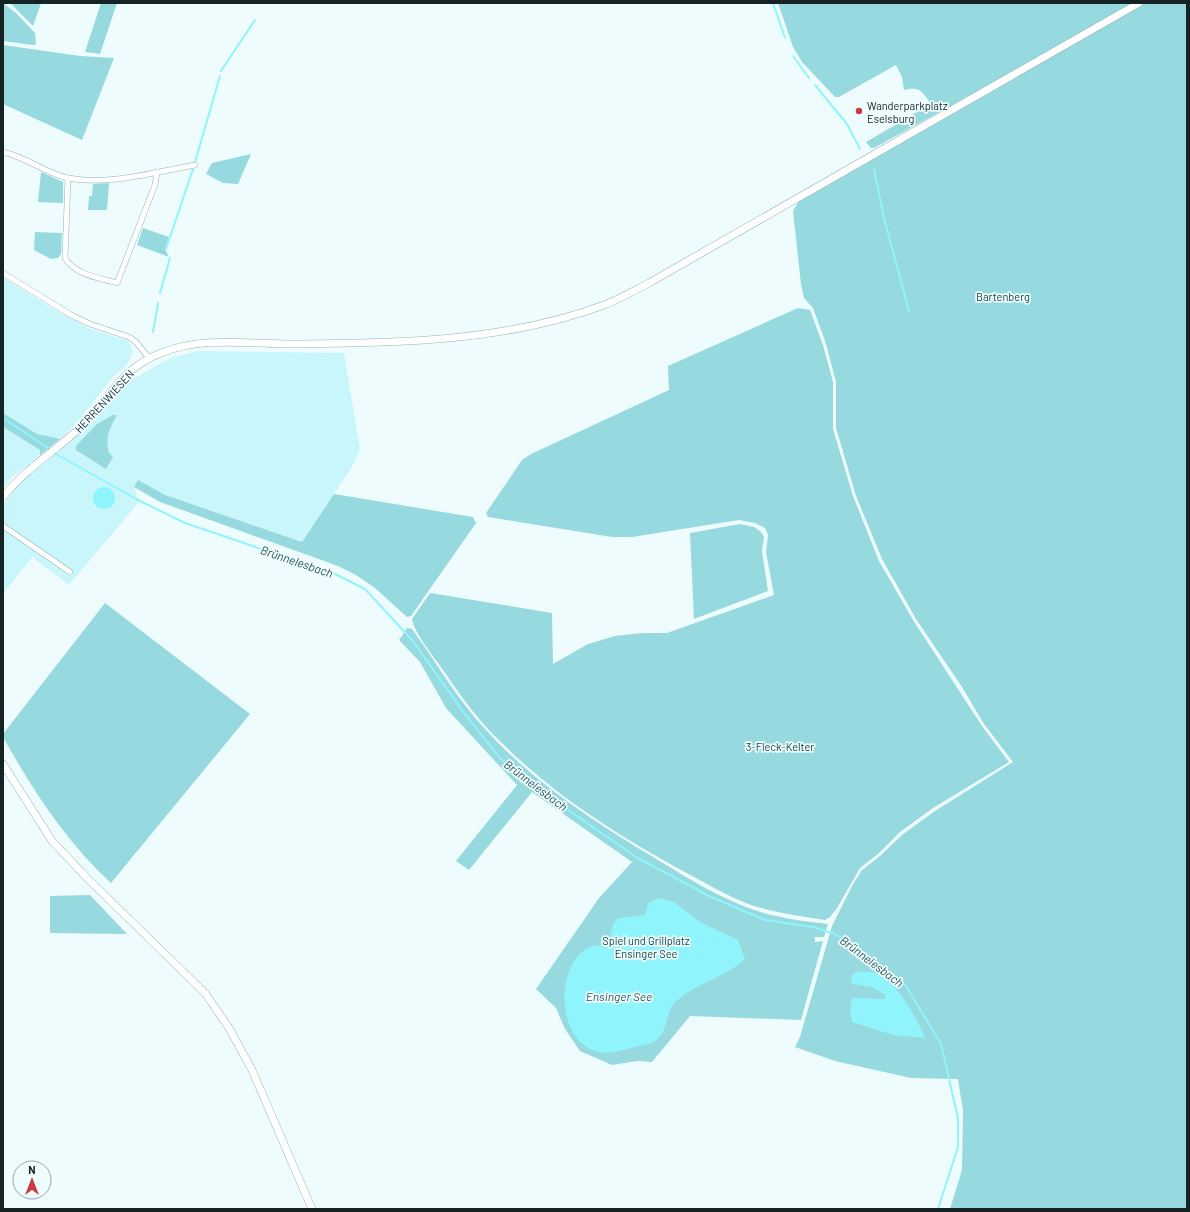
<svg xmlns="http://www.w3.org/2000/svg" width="1190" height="1212" viewBox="0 0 1190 1212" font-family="Barlow,sans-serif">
<rect width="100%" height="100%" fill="#eefcfd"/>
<g fill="#c8f6fa">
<polygon points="3,277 48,306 88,328 126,340 131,345 133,352 127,365 112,378 80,419 61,438 55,439 37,434 3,413"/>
<polygon points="198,351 344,353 360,449 352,467 302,542 165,495 138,481 134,487 139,502 69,585 37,561 33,556 3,594 3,505 21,482 73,440 121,386 161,363 174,357"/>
<polygon points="3,427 40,450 40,455 12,477 3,488"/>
</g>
<g fill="#96d9de">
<polygon points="3,3 16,13 35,33 36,44 33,45 3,41"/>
<polygon points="10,3 41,3 33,26"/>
<polygon points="101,3 117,3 100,54 85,52"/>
<path d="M778 3H1132L1007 75 874 148H871L866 142 931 104C922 92 921 86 904 90L902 77 896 65 839 97H835L802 62 793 47Z"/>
<polygon points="1145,3 1187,3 1187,1209 950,1209 962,1170 963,1111 958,1079 911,1078 835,1061 795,1047 800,1037 832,926 852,886 862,870 880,856 902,835 935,811 1013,762 984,724 962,687 916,619 882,559 856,496 836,428 836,382 826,344 813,308 804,298 801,284 793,211 799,201"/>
<polygon points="3,45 80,56 114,58 82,140 3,104"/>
<polygon points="251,154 238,184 223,183 206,174 212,163"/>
<polygon points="41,172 63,182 63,203 38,202"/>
<polygon points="109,183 107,210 88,210 89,196 92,196 93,184"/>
<polygon points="143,228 169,237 165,249 169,257 137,245"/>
<polygon points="35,232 62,233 61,254 58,258 51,259 34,250"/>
<path d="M798 308 810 310 823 345 833 382V429L853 496 879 561 913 620 982 726 1009 762 933 808 900 832 878 854 860 868 837 908 830 917 825 920C800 916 776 913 751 905 727 896 704 882 681 870 617 835 554 795 502 743 479 722 461 696 443 670 435 658 414 633 412 619L430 593 552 613 553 664 588 644 615 636 642 633H667L774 595 766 552 768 535 765 528 755 523 739 520 632 537H612L488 517 486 513 522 460 531 454 669 390 668 366Z"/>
<polygon points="3,413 37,434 60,439 40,455 40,450 3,427"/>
<path d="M113 415H117C109 429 105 437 109 453L113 457 106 469 76 450V446L97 424Z"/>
<polygon points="138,480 165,495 302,542 334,494 473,517 476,523 411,616 407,617 375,588 356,575 338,566 160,502 134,487"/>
<polygon points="740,524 754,527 761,532 764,537 762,551 768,591 694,619 690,533"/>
<path d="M105 603 250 714 111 883C66 842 32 789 3 737V734Z"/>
<path d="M407 628 412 629C436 662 457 699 485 729 534 783 596 823 658 860 689 879 720 898 754 910 779 918 803 921 828 924L824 937H815V942L823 941 801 1020 690 1016 652 1062 637 1061 612 1065 580 1051 565 1029 556 1008 536 989 599 898 632 862 532 792 469 870 456 861 517 785 446 708 420 662 399 640Z"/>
<polygon points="90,895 127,934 50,933 50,896"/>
</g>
<g fill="#8ff4fc">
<circle cx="104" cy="498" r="11"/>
<path d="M659 898 674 902 702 923 738 940 745 959C724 979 693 983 674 1004 665 1014 669 1031 655 1041 649 1045 638 1046 631 1048 617 1052 604 1056 590 1049 557 1032 556 969 586 949 592 945 603 945 609 944L613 924 618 918 645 915 648 903Z"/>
<path d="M857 971C863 973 872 971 878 974 896 980 919 1022 925 1038L893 1035 852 1022 850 1010 852 998 885 999V995L872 987 852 984 851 976Z"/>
</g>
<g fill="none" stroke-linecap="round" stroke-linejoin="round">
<g stroke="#8ff4fc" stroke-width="2">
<polyline points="773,3 785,38"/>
<polyline points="793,56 809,78"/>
<polyline points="221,71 255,20"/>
<polyline points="815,85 847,124 860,149"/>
<polyline points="195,162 220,76"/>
<polyline points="874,169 884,218 909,311"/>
<polyline points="166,249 193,169"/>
<polyline points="160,293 170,258"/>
<polyline points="153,332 158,303"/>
<polyline points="3,418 51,450"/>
<polyline points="54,453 140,501 185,523 335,574 365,589 413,641 464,713 500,758 548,796 636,857 709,896 765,920 813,927 835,934 861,951 906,986 941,1044 958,1118 958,1147 938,1209"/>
</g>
<defs>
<g id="street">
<path d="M3 152C26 157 45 173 68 178 109 186 154 172 195 165"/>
<path d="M68 178 65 258C75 275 100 278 117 283L155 185 157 172"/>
<polyline points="3,273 71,315 90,324 129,337 136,342 149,358"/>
<polyline points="3,526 70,572"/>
</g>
<g id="secondary">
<path d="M3 497C26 468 57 450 83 425 111 397 120 369 161 353 204 335 254 345 300 344 401 343 508 341 604 305 620 299 635 290 649 283L1139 3"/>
<polyline points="3,764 52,841 89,880 205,993 229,1028 252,1070 312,1209"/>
</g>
</defs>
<use href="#street" stroke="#91b4b6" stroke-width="6"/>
<use href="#secondary" stroke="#91b4b6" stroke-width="8"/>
<use href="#street" stroke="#fff" stroke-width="5"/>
<use href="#secondary" stroke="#fff" stroke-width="7"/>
</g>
<circle fill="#ca3a42" stroke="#eefcfd" stroke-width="1.5" cx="859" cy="111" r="4"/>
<g text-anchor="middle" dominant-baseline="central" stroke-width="3.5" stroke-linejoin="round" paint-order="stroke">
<g font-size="11" fill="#152324" stroke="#eefcfd" text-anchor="start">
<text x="867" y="105">Wanderparkplatz<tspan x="867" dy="13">Eselsburg</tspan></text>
</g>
<g font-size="11" fill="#144347" stroke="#eefcfd">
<text x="1003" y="296">Bartenberg</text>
<text x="780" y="746">3-Fleck-Kelter</text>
<text x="646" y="940">Spiel und Grillplatz<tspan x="646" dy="13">Ensinger See</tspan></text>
</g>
<g font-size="11" fill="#152324" stroke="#eefcfd">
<text transform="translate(104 401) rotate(-47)">HERRENWIESEN</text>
</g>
<g font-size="12" font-style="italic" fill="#2a575a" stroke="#eefcfd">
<text transform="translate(297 561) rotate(19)">Brünnelesbach</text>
<text transform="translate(536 785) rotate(37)">Brünnelesbach</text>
<text transform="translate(872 961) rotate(37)">Brünnelesbach</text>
<text x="619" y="996">Ensinger See</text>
</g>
</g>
<rect width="1190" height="1212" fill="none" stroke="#152324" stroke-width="8"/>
<g transform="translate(32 1180)"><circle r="19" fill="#eefcfd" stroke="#97a5a6"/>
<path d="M0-3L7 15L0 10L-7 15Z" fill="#ca3a42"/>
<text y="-6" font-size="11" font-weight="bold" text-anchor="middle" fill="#152324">N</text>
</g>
</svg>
